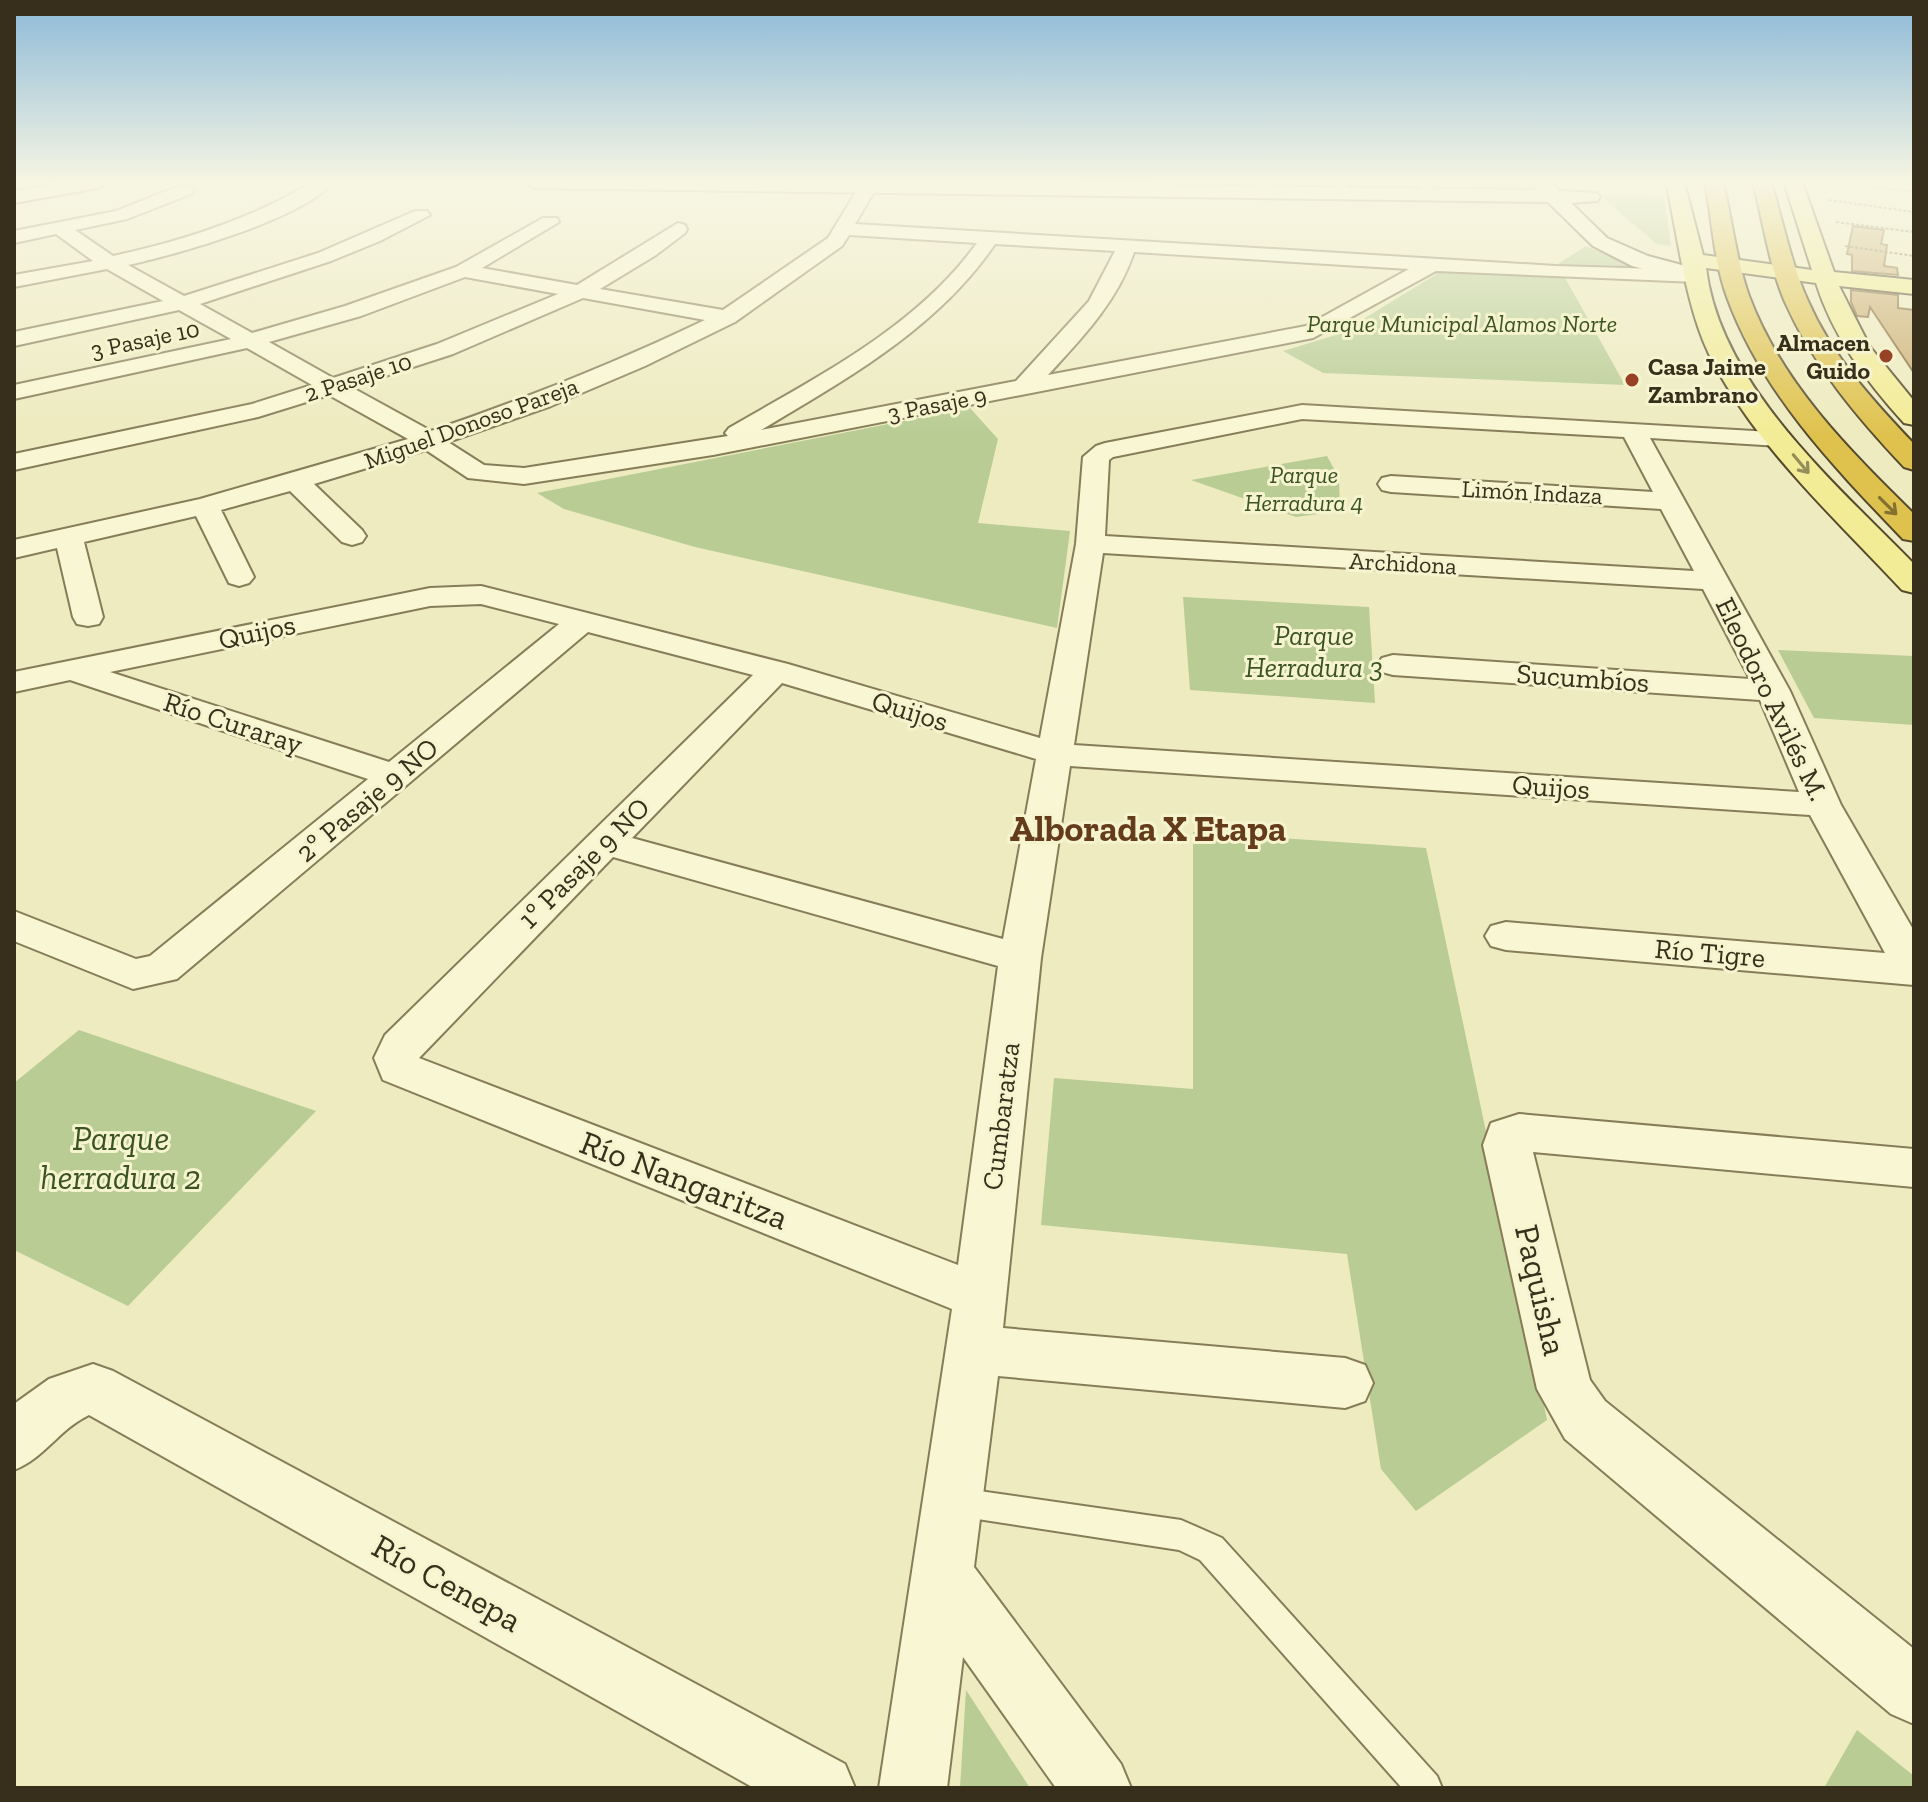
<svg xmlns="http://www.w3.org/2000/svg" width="1928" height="1802" viewBox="0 0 1928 1802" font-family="'Zilla Slab',serif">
<rect width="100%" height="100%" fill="#eeebc0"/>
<g fill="#b8cc94">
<polygon points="1598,194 1664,196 1671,246 1657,244"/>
<polygon points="1586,246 1642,269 1555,266"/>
<polygon points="1448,267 1564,276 1625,385 1323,373 1283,351 1339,334"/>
<polygon points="970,408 998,439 978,523 1070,531 1057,628 695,547 564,509 537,493"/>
<polygon points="1327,456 1339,478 1340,511 1296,517 1191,480"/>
<polygon points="1183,597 1369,607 1375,703 1190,690"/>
<polygon points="1778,650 1914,656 1914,725 1814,718"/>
<polygon points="1193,832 1426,848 1547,1420 1416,1511 1381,1469 1347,1254 1041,1225 1054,1078 1193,1089"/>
<polygon points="79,1030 316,1111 128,1306 14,1250 14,1083"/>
<polygon points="966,1690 1030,1788 960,1788"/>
<polygon points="1857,1730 1914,1776 1914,1788 1824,1788"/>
</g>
<g fill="#cdaf75" stroke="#876c3d" stroke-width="2">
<polygon points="1853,226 1884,230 1881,244 1887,245 1884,266 1897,268 1898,275 1852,271 1852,255 1847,254"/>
<polygon points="1851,290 1898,295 1898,308 1914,310 1914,373 1870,307 1868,317 1857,316 1851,302"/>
</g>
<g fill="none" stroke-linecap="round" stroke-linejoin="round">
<defs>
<polygon id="lane" points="958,1488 1181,1520 1222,1538 1437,1776 1442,1788 1402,1788 1200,1560 1179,1550 958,1516 948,1512 943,1502 948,1492"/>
<g id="street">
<path d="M313 182H334C300 220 178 254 128 265L184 296 318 253 415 211H427L430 215 380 241 331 261 200 304 252 333 345 306 456 267 543 218H557L559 222 482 268 577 285 678 223 685 225 687 229 685 233 656 255 600 289 723 310 828 238 862 182H880L855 224 1556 266 1696 270 1706 276 1696 282 1436 271 1313 338 713 455 524 484 468 478 426 450 314 484 362 530 366 536 362 542 352 545 342 542 290 491 221 510 254 577 249 583 239 586 229 583 196 516 84 542 103 617 99 624 88 626 77 624 73 617 57 548 14 558V540L200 499 408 439 329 395 258 417 14 470V454L252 404 312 385 247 348 14 399V385L231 339 179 310 14 346V332L163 301 107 269 14 287V275L93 261 56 234 14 243V231L116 211 179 186H191L194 190 191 194 127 219 75 230 113 256C183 241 251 219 313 182ZM849 235 977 243C917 327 817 377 729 428L725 433 728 436 524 468 484 465 448 442 551 406 645 366 735 322 842 246ZM995 244 1115 251 1089 301 1016 381 761 430C847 379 938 328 995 244ZM1134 252 1409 269 1306 326 1048 375C1082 338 1118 301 1134 252ZM465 277 558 294 437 344 333 378 269 342 361 316ZM583 298 705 320C615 363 525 399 431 431L351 387 453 354Z"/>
<polygon points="1153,182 1171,182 1171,183 1162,188"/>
<polygon points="1252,182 1270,182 1271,184 1262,189 1256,188"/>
<polygon points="1331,182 1349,182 1350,185 1341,190 1335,189"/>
<polygon points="1417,182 1435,182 1437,185 1428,190 1422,189"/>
<path d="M1302 405 1788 433 1792 438 1788 443 1779 446 1650 438 1790 691 1841 805 1914 931V985L1506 950 1491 946 1485 936 1491 926 1506 922 1885 953 1810 815 1070 766 1041 958 1003 1328 1345 1358 1365 1365 1373 1383 1365 1401 1345 1408 998 1376 974 1567 1121 1764 1131 1788H1056L963 1657 947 1788H879L952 1309 383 1080 374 1058 385 1035 753 675 588 632 177 979 133 989 14 941V911L136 959 150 956 368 779 70 680 14 692V672L430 588 481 586 788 664 1040 738 1076 544 1083 457 1096 446 1105 443ZM1302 419 1624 437 1653 492 1391 476 1382 478 1378 484 1382 490 1391 492 1661 509 1694 571 1105 536 1109 460 1113 457ZM1103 553 1703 589 1750 679 1393 655 1382 658 1377 665 1382 672 1393 675 1760 700 1799 792 1074 745ZM481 604 559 624 389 762 110 672 430 606ZM782 683 1036 759 1003 939 632 838ZM613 857 998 966 958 1265 419 1058Z"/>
<polygon points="1519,1114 1914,1149 1914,1187 1533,1152 1590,1380 1605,1401 1914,1649 1914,1724 1891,1714 1565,1439 1537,1389 1483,1145 1491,1123"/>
<path d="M93 1364 113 1371 845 1764 855 1788H754L89 1415C58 1430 46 1457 14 1470V1404L49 1379Z"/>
</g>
<g id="secondary">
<polygon points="66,182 107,182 98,188 14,203 14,191"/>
<polygon points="526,182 937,182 1537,190 1533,182 1550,182 1559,191 1597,193 1600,197 1597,201 1571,203 1607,238 1648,256 1704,271 1707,276 1696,283 1632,266 1593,246 1548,202 535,188"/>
</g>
<path id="primary" d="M1666 182H1684L1703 255 1812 270 1784 182H1802L1834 272 1914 280V294L1839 286 1870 347 1914 401V425L1904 423C1867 382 1833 337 1816 283L1706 268C1720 385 1836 484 1914 564V593L1902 590C1834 517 1754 445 1709 354 1685 304 1678 236 1666 182Z"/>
<g id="highway">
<path d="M1705 182H1723C1732 219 1736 260 1749 296 1782 384 1849 450 1914 514V541L1903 539C1833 466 1762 393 1727 297 1714 262 1712 219 1705 182Z"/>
<path d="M1753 182H1771C1783 221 1791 264 1808 301 1832 356 1873 401 1914 444V470L1904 467C1857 417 1813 365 1785 302 1769 265 1763 221 1753 182Z"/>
</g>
</defs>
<use href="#lane" stroke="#877c58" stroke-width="4"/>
<use href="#street" stroke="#877c58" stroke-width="4"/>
<use href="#secondary" stroke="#695d3b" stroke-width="4"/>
<use href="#primary" stroke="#55492c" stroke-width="4"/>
<use href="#highway" stroke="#55492c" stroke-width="4"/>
<g stroke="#877c58" stroke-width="2" stroke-dasharray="3 2" stroke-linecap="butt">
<polyline points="1833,182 1914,192"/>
<polyline points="1829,200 1914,212"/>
<polyline points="1836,222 1914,232"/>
<polyline points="1845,246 1914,256"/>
</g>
<use href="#lane" fill="#f9f7d3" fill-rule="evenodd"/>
<use href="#street" fill="#f9f7d3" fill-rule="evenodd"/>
<use href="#secondary" fill="#f9f7d3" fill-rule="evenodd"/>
<use href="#primary" fill="#f3ec96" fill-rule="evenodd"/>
<use href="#highway" fill="#dfc24e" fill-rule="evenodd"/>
</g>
<defs><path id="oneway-shaft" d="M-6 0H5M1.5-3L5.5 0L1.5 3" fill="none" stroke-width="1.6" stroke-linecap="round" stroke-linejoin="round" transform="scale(2)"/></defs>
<use stroke="#958e59" href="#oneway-shaft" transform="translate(1801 464) rotate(50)"/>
<use stroke="#837132" href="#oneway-shaft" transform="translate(1888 506) rotate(45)"/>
<linearGradient id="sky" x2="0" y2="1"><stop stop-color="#8cb9d7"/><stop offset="0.42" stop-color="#f7f6e3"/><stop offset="1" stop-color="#f7f6e3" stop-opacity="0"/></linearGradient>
<rect width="1928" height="434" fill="url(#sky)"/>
<g fill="#974127" stroke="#f6f4cf" stroke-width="3">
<circle cx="1886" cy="356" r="8"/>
<circle cx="1632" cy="380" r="8"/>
</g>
<g text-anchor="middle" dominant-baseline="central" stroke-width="6" stroke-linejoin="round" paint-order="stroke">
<g font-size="24" font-style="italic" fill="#3b5323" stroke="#f6f4cf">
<text x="1462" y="323">Parque Municipal Alamos Norte</text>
<text x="1304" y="474">Parque<tspan x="1304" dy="28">Herradura 4</tspan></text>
</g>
<g font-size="24" fill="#372f1c" stroke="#f6f4cf">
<text transform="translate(145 339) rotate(-12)">3 Pasaje 10</text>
<text transform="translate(358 377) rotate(-18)">2 Pasaje 10</text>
<text transform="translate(937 404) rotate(-11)">3 Pasaje 9</text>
<text transform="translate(471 423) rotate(-20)">Miguel Donoso Pareja</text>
<text transform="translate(1532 492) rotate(3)">Limón Indaza</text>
<text transform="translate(1403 563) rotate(3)">Archidona</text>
</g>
<g font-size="24" font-weight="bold" fill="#372f1c" stroke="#f6f4cf" text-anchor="end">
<text x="1870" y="342">Almacen<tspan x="1870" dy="28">Guido</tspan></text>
<text x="1648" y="366" text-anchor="start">Casa Jaime<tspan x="1648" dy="28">Zambrano</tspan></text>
</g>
<g font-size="28" fill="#372f1c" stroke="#f6f4cf">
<text transform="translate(257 632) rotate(-12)">Quijos</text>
<text transform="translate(1583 678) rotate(4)">Sucumbíos</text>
<text transform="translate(1772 699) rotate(64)">Eleodoro Avilés M.</text>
<text transform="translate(910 711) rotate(17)">Quijos</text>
<text transform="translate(233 723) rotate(18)">Río Curaray</text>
<text transform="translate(1551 787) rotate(4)">Quijos</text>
<text transform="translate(367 800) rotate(-40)">2º Pasaje 9 NO</text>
<text transform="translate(584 863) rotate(-45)">1º Pasaje 9 NO</text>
<text transform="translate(1710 953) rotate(5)">Río Tigre</text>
<text transform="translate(1001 1116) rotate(-83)">Cumbaratza</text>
</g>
<g font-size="28" font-style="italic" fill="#3b5323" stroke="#f6f4cf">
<text x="1314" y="635">Parque<tspan x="1314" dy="32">Herradura 3</tspan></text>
</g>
<g font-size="34" font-style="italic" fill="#3b5323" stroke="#f6f4cf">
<text x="121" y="1138">Parque<tspan x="121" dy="39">herradura 2</tspan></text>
</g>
<g font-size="34" fill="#372f1c" stroke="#f6f4cf">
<text transform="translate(684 1180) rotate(21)">Río Nangaritza</text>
<text transform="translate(1541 1290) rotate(77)">Paquisha</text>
<text transform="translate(447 1583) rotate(29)">Río Cenepa</text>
</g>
<g font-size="36" font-weight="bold" fill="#643c1b" stroke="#f6f4cf">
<text x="1148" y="828">Alborada X Etapa</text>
</g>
</g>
<rect width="1928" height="1802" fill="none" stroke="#372f1c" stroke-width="32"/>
</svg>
